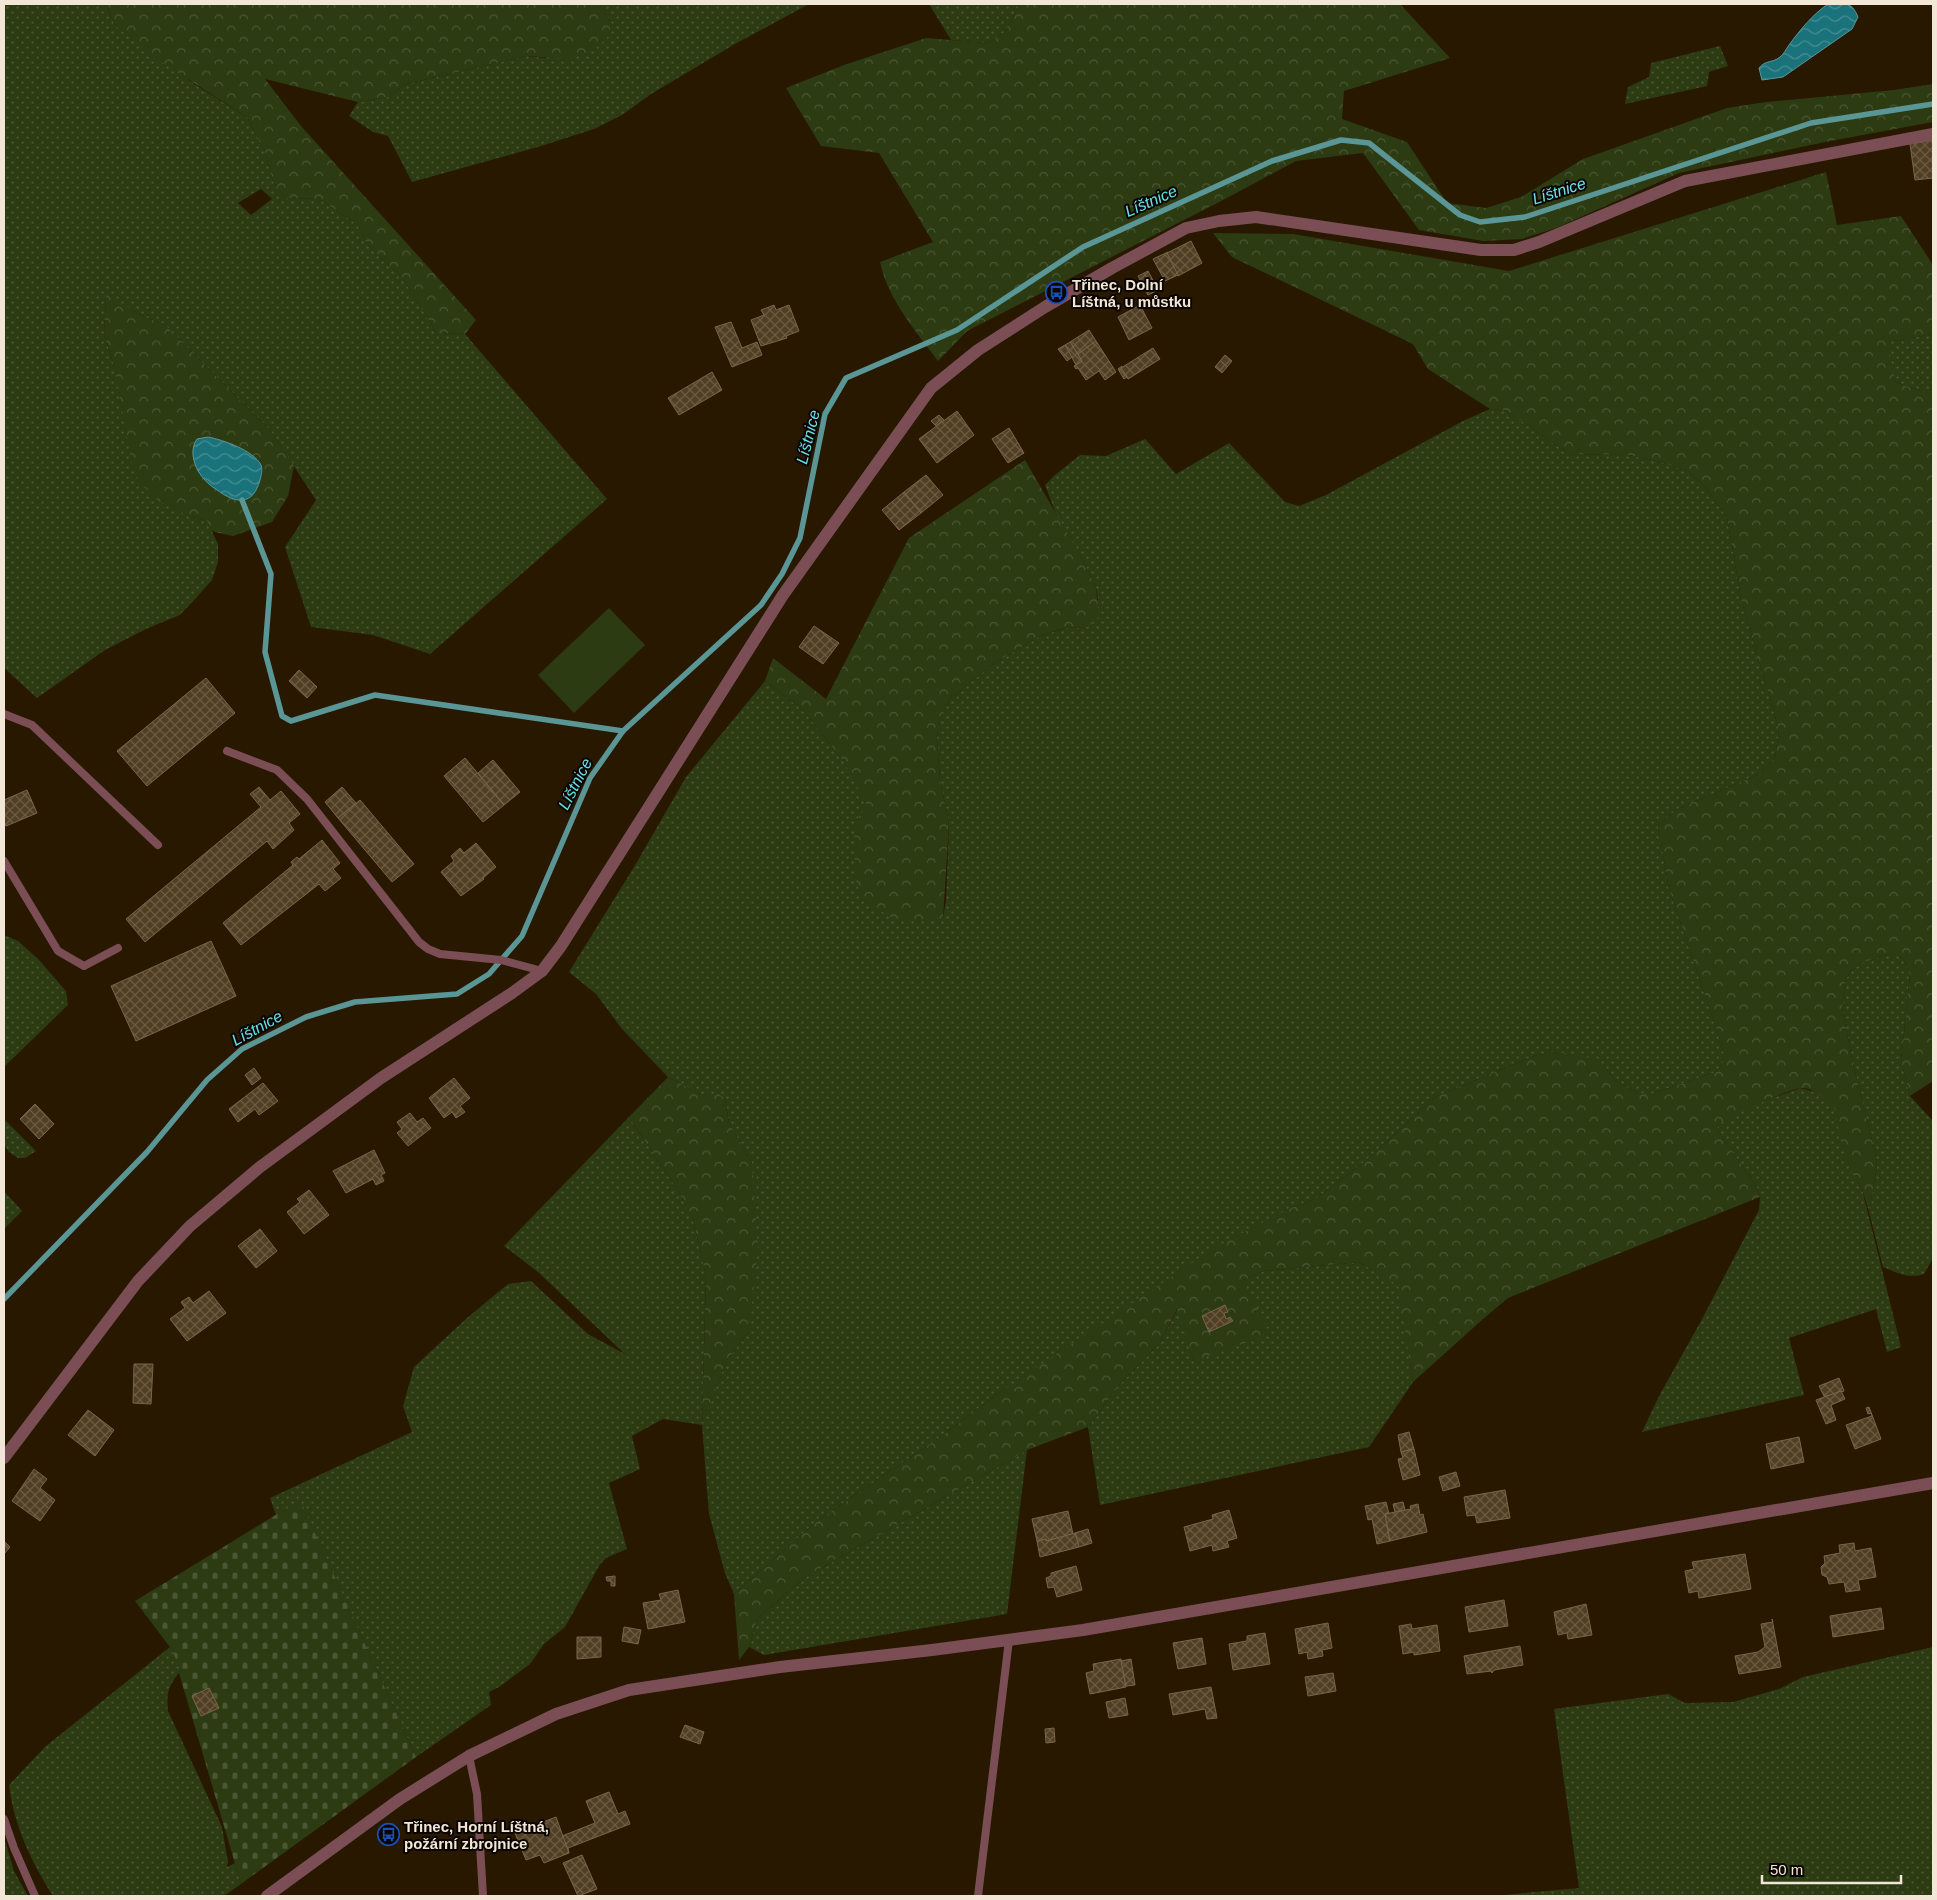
<svg xmlns="http://www.w3.org/2000/svg" width="1937" height="1900" viewBox="0 0 1937 1900" font-family="Helvetica,sans-serif">
<defs>
<pattern id="grass-dots" width="8" height="8" patternUnits="userSpaceOnUse" patternTransform="scale(1.25)"><rect width="8" height="8" fill="#2c3b12"/><path d="M2 2h.1M6 6h.1" fill="none" stroke="#4b5734" stroke-width="1.8" stroke-linecap="round"/></pattern>
<pattern id="forest-crowns" width="20" height="18" patternUnits="userSpaceOnUse" patternTransform="scale(1.25)"><rect width="20" height="18" fill="#2c3b12"/><path d="M2 6a3 3 0 1 1 6 0M12 15a3 3 0 1 1 6 0" fill="none" stroke="#4b5734"/></pattern>
<pattern id="cemetery-stones" width="16" height="16" patternUnits="userSpaceOnUse" patternTransform="scale(1.25)"><rect width="16" height="16" fill="#2c3b12"/><path d="M2 7V4a2 2 0 0 1 4 0v3zM10 15v-3a2 2 0 0 1 4 0v3z" fill="#4b5734"/></pattern>
<pattern id="water-waves" width="16" height="10" patternUnits="userSpaceOnUse" patternTransform="scale(1.25)"><rect width="16" height="10" fill="#1a737b"/><path d="M0 5q4-4 8 0t8 0" fill="none" stroke="#478e93"/></pattern>
<pattern id="building-cross-hatch" width="8" height="8" patternUnits="userSpaceOnUse" patternTransform="scale(1.25)"><rect width="8" height="8" fill="#513f23"/><path d="M0 0l8 8M0 8l8-8" fill="none" stroke="#6a5b42"/></pattern>
</defs>
<rect width="100%" height="100%" fill="#281800"/>
<g fill="url(#grass-dots)" fill-rule="evenodd">
<path d="M4 4H105L116 26 194 84 247 117 265 152 273 181 285 198 319 199 357 224 367 244 402 277 437 333 465 334 607 499 430 654 373 635 311 627 285 547 316 500 270 430 164 324 144 317 106 295 104 334 114 366 189 516 207 521 218 544V562L212 580 196 598 180 615 148 628 105 650 37 698 4 668ZM261 189 272 199 251 215 238 203Z"/>
<polygon points="600,4 809,4 735,44 651,94 622,115 594,129 538,147 412,182 388,136 373,132 349,116 358,102 388,97 406,84 526,56 545,58 610,30 610,21"/>
<polygon points="929,4 1020,4 1005,32 988,43 951,40"/>
<polygon points="1720,46 1728,66 1709,72 1707,86 1625,104 1628,87 1649,77 1651,63"/>
<polygon points="1933,334 1933,392 1923,392 1895,382 1887,342"/>
<polygon points="1490,409 1507,411 1569,454 1628,455 1657,461 1688,471 1705,487 1727,517 1741,599 1779,730 1775,758 1757,775 1678,809 1658,825 1669,889 1723,1048 1723,1062 1716,1072 1654,1093 1638,1093 1615,1080 1601,1063 1556,1052 1537,1055 1435,1097 1362,1164 1317,1198 1289,1209 996,1395 943,1435 817,1521 734,1594 725,1573 709,1514 702,1425 663,1419 632,1436 640,1469 609,1483 627,1549 606,1558 599,1566 565,1627 544,1644 530,1664 499,1687 489,1692 491,1705 416,1757 300,1501 276,1515 270,1498 412,1432 403,1406 414,1367 467,1318 508,1284 531,1281 588,1334 625,1354 538,1272 504,1246 629,1117 677,1189 693,1219 706,1276 702,1423 727,1360 749,1331 752,1163 729,1123 725,1099 719,1094 700,1094 668,1077 622,1029 596,994 569,972 634,867 686,777 765,681 804,711 845,763 868,806 943,918 946,900 949,824 940,780 937,739 939,720 950,699 993,664 1040,636 1066,628 1087,627 1098,599 1096,588 1083,560 1058,519 1045,485 1055,475 1080,455 1106,456 1145,439 1176,474 1229,443 1285,502 1299,506 1326,495 1463,421"/>
<polygon points="4,935 18,941 39,960 66,991 68,1005 4,1067"/>
<path d="M1888 955H1897L1904 960 1910 975 1901 1060 1910 1096 1933 1121V1258L1924 1274C1909 1279 1897 1273 1883 1267L1869 1212 1877 1166 1875 1152 1854 1068 1842 1008 1845 981 1851 971 1861 963Z"/>
<path d="M1800 1088 1819 1093 1835 1105C1840 1135 1845 1163 1862 1189L1901 1347 1887 1352 1876 1309 1789 1338 1804 1395 1642 1432 1659 1396 1701 1321 1759 1210 1760 1197 1757 1187 1719 1133 1717 1126C1726 1112 1783 1095 1800 1088Z"/>
<polygon points="4,1119 36,1151 25,1158 18,1158 9,1152 4,1145"/>
<polygon points="4,1191 22,1211 4,1229"/>
<polygon points="1359,1262 1399,1285 1413,1382 1369,1447 1100,1505 1088,1427 1120,1384 1160,1343 1178,1308 1194,1361 1243,1280 1264,1271"/>
<polygon points="1027,1450 1007,1614 764,1655 749,1647 757,1619 804,1578"/>
<path d="M170 1647 182 1669C169 1685 166 1691 168 1711L222 1827 228 1862 227 1867 235 1863 241 1884 224 1896H53C31 1861 14 1826 9 1785L46 1746Z"/>
<polygon points="1933,1647 1933,1896 1493,1896 1579,1888 1554,1709 1668,1694 1685,1703 1733,1702 1779,1689 1803,1677"/>
<polygon points="4,1837 14,1871 28,1896 4,1896"/>
</g>
<g fill="url(#forest-crowns)">
<polygon points="105,4 600,4 610,21 610,30 607,38 594,50 569,59 526,56 406,84 388,97 358,102 265,79 301,126 476,320 465,334 437,333 402,277 367,244 357,224 319,199 285,198 273,181 265,152 247,117 150,55 116,26"/>
<path d="M1020 4H1400L1450 58 1344 91 1342 119 1407 142 1447 203 1486 208 1521 197 1583 159 1727 108 1766 102 1894 90 1933 84V122L1820 143 1679 173 1556 228 1522 239 1483 241 1419 230 1363 153 1296 161 1225 199 967 331 938 361C916 331 888 300 880 262L933 242 879 153 821 146 786 88 844 65 926 38 988 43 1005 32Z"/>
<path d="M1826 172 1837 225 1901 216 1933 265V334L1888 342 1895 382 1923 392H1933V1081L1910 1096 1901 1060 1910 975 1904 960 1897 955H1888L1861 963 1851 971 1845 981 1842 1008 1854 1068 1875 1152 1877 1166 1869 1212 1862 1189 1852 1173 1841 1142 1834 1105C1825 1098 1813 1087 1800 1088 1790 1089 1722 1119 1717 1126L1719 1133 1757 1187 1760 1197 1508 1298 1483 1319 1413 1382 1398 1285 1359 1262 1264 1271 1243 1280 1270 1334 1194 1361 1177 1309 1160 1343 1120 1384 1088 1427 1027 1450 804 1578 757 1619 749 1647 739 1660 734 1594 817 1521 943 1435 996 1395 1216 1247 1289 1209 1317 1198 1362 1164 1435 1097 1537 1055 1556 1052 1581 1055 1601 1063 1615 1080 1638 1093H1654L1716 1072 1723 1062V1048L1669 889 1658 825 1678 809 1757 775 1775 758 1779 730 1741 599 1727 517 1705 487 1688 471 1657 461 1628 455 1569 454 1507 411 1490 409 1428 369 1413 344 1232 257 1213 233 1293 234 1509 271Z"/>
<polygon points="106,294 144,317 164,324 270,430 294,466 288,496 272,522 233,536 211,531 207,521 189,516 160,502 139,482 132,465 114,366 104,334"/>
<polygon points="1025,460 1083,560 1096,588 1099,617 1087,627 1065,628 1040,636 993,664 950,699 939,720 937,739 940,780 949,824 943,918 897,921 861,899 855,876 854,823 867,806 845,763 804,711 765,681 773,658 826,699 909,538"/>
<polygon points="668,1077 700,1094 719,1094 725,1099 729,1123 752,1163 758,1247 749,1331 727,1360 702,1424 706,1276 693,1219 677,1189 629,1117"/>
</g>
<polygon fill="url(#cemetery-stones)" points="300,1500 416,1757 241,1884 179,1673 181,1669 170,1647 135,1601"/>
<polygon fill="#2c3b12" points="609,608 645,645 574,713 538,675"/>
<g fill="url(#water-waves)" stroke="#5b9696">
<path d="M1828 4C1844 4 1851 0 1858 17L1852 29 1783 77 1762 80 1759 68C1765 60 1773 63 1780 57 1784 54 1786 49 1789 45 1800 30 1813 14 1828 4Z"/>
<path d="M208 437C223 440 253 450 261 465 263 470 261 475 260 480 253 506 236 504 217 490 209 485 203 479 198 471 193 461 190 449 197 439Z"/>
</g>
<g fill="none" stroke-linecap="round" stroke-linejoin="round">
<g stroke="#5b9696" stroke-width="5.5">
<polyline points="242,500 271,574 265,652 282,716 291,721 375,695 623,731"/>
<polyline points="4,1299 147,1152 207,1080 242,1049 306,1017 355,1002 457,994 489,974 522,936 590,778 623,731 761,605 782,574 800,538 825,414 846,378 957,330 1083,247 1272,161 1341,140 1369,143 1460,215 1480,222 1525,217 1811,123 1933,104"/>
</g>
</g>
<g fill="url(#building-cross-hatch)" stroke="#796649">
<polygon points="1933,140 1933,178 1915,180 1910,144"/>
<polygon points="1191,241 1202,263 1178,276 1167,253"/>
<polygon points="1168,252 1167,253 1178,275 1165,281 1153,259"/>
<polygon points="1148,271 1158,290 1148,295 1138,276"/>
<polygon points="774,305 776,310 789,305 799,331 786,336 787,338 761,346 751,320 764,315 761,310"/>
<polygon points="1140,305 1152,328 1129,340 1118,317"/>
<polygon points="731,322 742,348 757,342 762,355 732,367 715,327"/>
<polygon points="1089,330 1096,341 1078,354 1070,342"/>
<polygon points="1096,341 1116,372 1105,380 1099,371 1086,380 1078,368 1076,369 1074,366 1082,361 1078,354"/>
<polygon points="1070,342 1082,361 1076,365 1065,345"/>
<polygon points="1065,345 1072,357 1067,361 1058,349"/>
<polygon points="1153,348 1160,359 1128,379 1121,368"/>
<polygon points="1225,355 1232,361 1222,373 1215,367"/>
<polygon points="1122,366 1121,368 1127,377 1124,379 1118,369"/>
<polygon points="712,372 722,390 679,415 668,398"/>
<polygon points="957,411 974,435 937,463 919,439"/>
<polygon points="939,415 944,420 936,426 931,421"/>
<polygon points="1009,428 1024,453 1008,463 992,439"/>
<polygon points="926,475 943,495 921,513 904,492"/>
<polygon points="904,492 921,513 899,530 882,510"/>
<polygon points="814,626 839,643 823,664 799,647"/>
<polygon points="299,670 317,687 307,698 289,681"/>
<polygon points="206,678 235,713 147,786 117,751"/>
<polygon points="465,758 504,805 483,822 444,776"/>
<polygon points="493,760 520,792 504,805 478,773"/>
<polygon points="259,787 270,800 281,791 300,814 289,823 294,830 273,849 267,841 145,942 126,919 261,807 250,794"/>
<polygon points="342,787 356,803 338,818 325,802"/>
<polygon points="27,790 37,813 6,826 4,822 4,800"/>
<polygon points="360,800 414,864 392,882 338,818"/>
<polygon points="322,840 340,863 333,869 341,878 325,891 319,884 241,945 223,923 293,865 291,862 297,857 299,859"/>
<polygon points="476,843 496,867 483,878 484,879 461,896 441,872 454,861 451,856 460,848 464,853"/>
<polygon points="211,941 236,996 136,1041 111,986"/>
<polygon points="254,1068 261,1078 252,1085 245,1075"/>
<polygon points="454,1078 470,1098 460,1106 465,1112 456,1118 452,1112 444,1118 429,1098"/>
<polygon points="263,1083 278,1101 259,1115 255,1109 238,1122 229,1109"/>
<polygon points="35,1104 54,1124 39,1139 20,1119"/>
<polygon points="410,1113 417,1122 423,1118 431,1128 408,1146 397,1133 402,1129 397,1122"/>
<polygon points="374,1150 385,1173 381,1175 384,1181 376,1185 373,1179 346,1193 333,1171"/>
<polygon points="309,1190 329,1215 304,1234 287,1212 300,1202 297,1199"/>
<polygon points="260,1229 277,1251 256,1268 238,1246"/>
<polygon points="209,1291 226,1313 187,1341 170,1319 185,1308 181,1302 189,1297 193,1303"/>
<polygon points="1225,1305 1228,1312 1224,1313 1226,1319 1230,1317 1233,1321 1209,1332 1202,1316"/>
<polygon points="134,1364 153,1364 151,1404 133,1403"/>
<polygon points="1839,1378 1844,1391 1825,1398 1819,1386"/>
<polygon points="1841,1391 1845,1399 1831,1405 1836,1420 1826,1424 1816,1400"/>
<polygon points="1869,1407 1881,1439 1855,1449 1846,1425 1872,1416 1871,1413 1868,1414 1866,1408"/>
<polygon points="88,1410 114,1430 95,1456 68,1435"/>
<polygon points="1409,1432 1414,1449 1401,1452 1398,1435"/>
<polygon points="1799,1437 1804,1462 1771,1469 1766,1444"/>
<polygon points="1414,1449 1420,1475 1403,1480 1398,1459 1403,1458 1401,1452"/>
<polygon points="34,1469 47,1479 40,1488 55,1500 40,1521 12,1501"/>
<polygon points="1456,1472 1460,1486 1443,1491 1439,1477"/>
<polygon points="1505,1490 1510,1518 1477,1523 1475,1515 1467,1516 1464,1497"/>
<polygon points="1386,1502 1389,1514 1385,1514 1390,1541 1377,1544 1372,1519 1368,1520 1365,1506"/>
<polygon points="1403,1502 1405,1510 1395,1512 1393,1504"/>
<polygon points="1418,1504 1420,1515 1423,1514 1427,1532 1390,1541 1385,1514 1411,1509 1410,1506"/>
<polygon points="1229,1510 1237,1538 1227,1541 1229,1547 1213,1551 1212,1545 1190,1551 1184,1527 1213,1519 1212,1515"/>
<polygon points="1068,1511 1073,1534 1046,1541 1046,1539 1037,1541 1032,1519"/>
<polygon points="1088,1529 1092,1543 1079,1547 1075,1533"/>
<polygon points="1075,1533 1079,1547 1040,1557 1037,1541 1046,1539 1046,1541"/>
<polygon points="4,1541 10,1547 4,1554"/>
<polygon points="1854,1543 1855,1551 1871,1548 1876,1577 1858,1580 1860,1590 1846,1592 1844,1582 1829,1584 1827,1577 1822,1575 1821,1567 1825,1563 1824,1556 1840,1553 1839,1545"/>
<polygon points="1745,1554 1751,1589 1699,1598 1698,1591 1689,1593 1685,1571 1694,1569 1692,1562"/>
<polygon points="1076,1566 1082,1590 1057,1597 1054,1587 1048,1588 1046,1578 1051,1576 1051,1573"/>
<polygon points="615,1576 615,1586 611,1586 611,1581 607,1581 606,1577"/>
<polygon points="678,1590 685,1622 648,1629 643,1603 661,1600 659,1594"/>
<polygon points="1504,1600 1508,1626 1469,1632 1465,1607"/>
<polygon points="1586,1604 1592,1635 1568,1639 1567,1633 1558,1635 1554,1612"/>
<polygon points="1881,1608 1884,1629 1833,1637 1830,1616"/>
<polygon points="1772,1619 1781,1667 1739,1674 1735,1656 1758,1652 1765,1647 1761,1624 1773,1622"/>
<polygon points="1328,1623 1332,1648 1322,1650 1323,1656 1308,1659 1307,1652 1299,1654 1295,1629"/>
<polygon points="1411,1624 1412,1629 1437,1625 1440,1651 1414,1655 1414,1652 1403,1654 1399,1626"/>
<polygon points="624,1627 641,1630 638,1644 622,1641"/>
<polygon points="1265,1633 1270,1664 1233,1670 1229,1644 1247,1641 1247,1636"/>
<polygon points="577,1637 601,1637 601,1657 577,1659"/>
<polygon points="1202,1638 1206,1664 1178,1669 1173,1643"/>
<polygon points="1520,1646 1523,1665 1494,1670 1492,1673 1491,1671 1467,1674 1464,1656"/>
<polygon points="1121,1659 1126,1687 1090,1694 1086,1673 1094,1671 1093,1664"/>
<polygon points="1131,1659 1135,1685 1126,1686 1121,1661"/>
<polygon points="1333,1673 1336,1691 1308,1696 1305,1677"/>
<polygon points="1211,1687 1217,1718 1207,1719 1205,1709 1173,1715 1169,1694"/>
<polygon points="209,1688 219,1708 201,1716 192,1696"/>
<polygon points="1125,1698 1128,1715 1109,1718 1106,1702"/>
<polygon points="685,1725 704,1732 700,1744 680,1737"/>
<polygon points="1054,1728 1055,1742 1046,1743 1045,1729"/>
<polygon points="609,1792 618,1814 625,1811 630,1824 568,1848 569,1853 562,1836 595,1823 586,1801"/>
<polygon points="556,1817 569,1853 544,1863 540,1855 526,1860 515,1833"/>
<polygon points="582,1855 597,1889 578,1896 563,1863"/>
</g>
<g fill="none" stroke-linecap="round" stroke-linejoin="round">
<g stroke="#7b4e55" stroke-width="8">
<polyline points="4,714 32,725 158,845"/>
<polyline points="227,751 277,770 307,799 394,910 419,942 428,949 440,954 501,960 542,971"/>
<polyline points="4,861 58,951 84,966 118,948"/>
<polyline points="469,1756 477,1794 483,1896"/>
<polyline points="4,1819 14,1848 35,1896"/>
<polyline points="978,1896 1009,1640"/>
</g>
<polyline stroke="#7b4e55" stroke-width="12" points="4,1458 138,1281 190,1226 260,1167 381,1078 512,993 542,971 561,946 783,595 931,388 978,350 1045,307 1112,268 1186,228 1219,221 1256,217 1481,250 1514,250 1539,242 1685,181 1933,134"/>
<polyline stroke="#7b4e55" stroke-width="12" points="267,1896 400,1799 469,1756 556,1714 629,1690 780,1667 932,1650 1083,1630 1933,1483"/>
</g>
<defs>
<symbol id="bus-ring" viewBox="-11 -11 22 22"><circle r="9.5" fill="#0b0500" stroke="#1a4fb4" stroke-width="1.5"/><path d="M-5-6H5V4H4V6H2V4H-2V6H-4V4H-5ZM-3.5-4V0h7V-4ZM-3.5 1.2v1.5H-2V1.2ZM2 1.2v1.5H3.5V1.2Z" fill="#1a4fb4"/></symbol>
</defs>
<g fill-rule="evenodd">
<use href="#bus-ring" x="1044" y="280" width="25" height="25"/>
<use href="#bus-ring" x="376" y="1822" width="25" height="25"/>
</g>
<g text-anchor="middle" dominant-baseline="central" stroke-width="4" stroke-linejoin="round" paint-order="stroke">
<g font-size="15" font-weight="bold" fill="#f2e7d6" stroke="#0b0500" text-anchor="start">
<text x="1072" y="284">Třinec, Dolní<tspan x="1072" dy="17">Líštná, u můstku</tspan></text>
<text x="404" y="1826">Třinec, Horní Líštná,<tspan x="404" dy="17">požární zbrojnice</tspan></text>
</g>
<g font-size="16" font-style="italic" fill="#66e0ec" stroke="#0b0500">
<text transform="translate(1559 191) rotate(-18)">Líštnice</text>
<text transform="translate(1151 201) rotate(-24)">Líštnice</text>
<text transform="translate(808 437) rotate(-76)">Líštnice</text>
<text transform="translate(575 784) rotate(-63)">Líštnice</text>
<text transform="translate(257 1028) rotate(-29)">Líštnice</text>
</g>
</g>
<rect width="1937" height="1900" fill="none" stroke="#f2e7d6" stroke-width="10"/>
<path d="M1762 1875v8h139v-8" fill="none" stroke="#f2e7d6" stroke-width="2.5"/>
<text x="1770" y="1875" font-size="15" fill="#f2e7d6" stroke="#0b0500" stroke-width="4" paint-order="stroke">50 m</text>
</svg>
